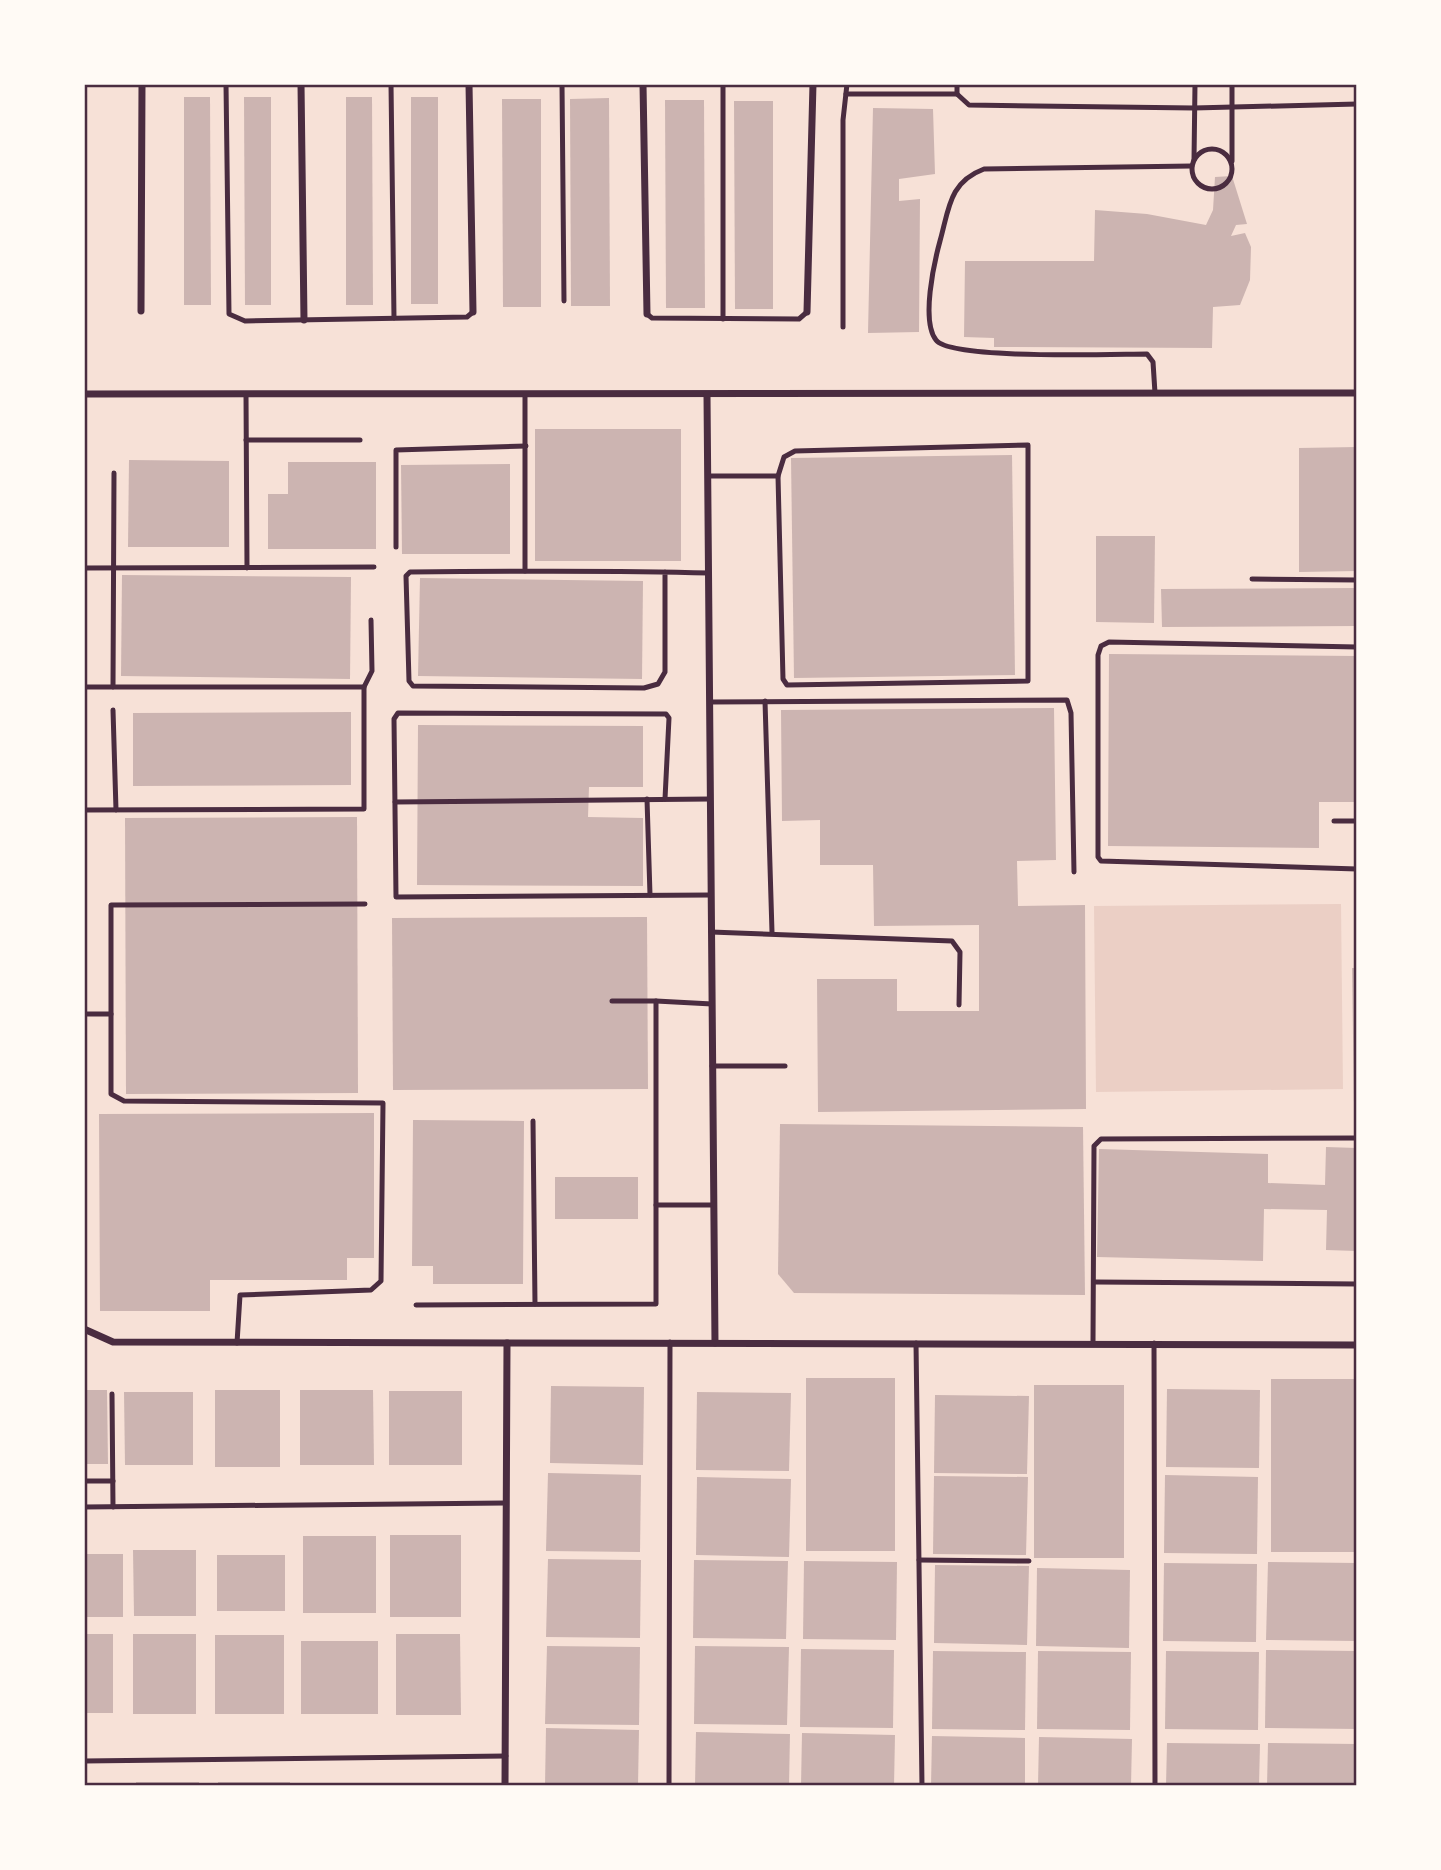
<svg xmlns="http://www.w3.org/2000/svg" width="1441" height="1870" viewBox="0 0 1441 1870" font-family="Merriweather,serif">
<rect width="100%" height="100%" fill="#f7e1d7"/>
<polygon fill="#ebcfc5" points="1341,904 1343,1089 1096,1092 1094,906"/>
<g fill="#ccb4b1">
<polygon points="184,97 210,97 211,305 184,305"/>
<polygon points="244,97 271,97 271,305 245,305"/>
<polygon points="346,97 372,97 373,305 346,305"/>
<rect x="411" y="97" width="27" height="207"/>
<polygon points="609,98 610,306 571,306 570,99"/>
<polygon points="502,99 541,99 541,307 503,307"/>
<polygon points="665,100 704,100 705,308 666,308"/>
<polygon points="734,101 773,101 773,309 735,309"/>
<polygon points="873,108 933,109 935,174 899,179 899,201 920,199 919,332 868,333"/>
<polygon points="1232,176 1247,224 1236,225 1231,236 1245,233 1251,247 1250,280 1240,305 1213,307 1212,348 994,347 994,338 964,337 965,261 1094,261 1095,210 1147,214 1206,225 1213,210 1215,177"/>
<rect x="535" y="429" width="146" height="132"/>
<polygon points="1357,447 1357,571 1299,572 1299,448"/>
<polygon points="1012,455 1015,675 794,678 791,458"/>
<polygon points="129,460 229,461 229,547 128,547"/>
<polygon points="288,462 376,462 376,549 268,549 268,494 288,494"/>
<polygon points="510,464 510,554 402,554 401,465"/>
<polygon points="1096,536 1155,536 1154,623 1096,622"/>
<polygon points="122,575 351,577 350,679 121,676"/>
<polygon points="420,578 643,581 642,679 418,676"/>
<polygon points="1357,588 1357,626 1162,627 1161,589"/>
<polygon points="1109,654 1357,656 1357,802 1319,802 1319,848 1108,846"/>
<polygon points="1054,708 1056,860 1017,861 1018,906 1085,905 1086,1109 818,1112 817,979 897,979 897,1011 979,1011 979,925 874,926 873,865 820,865 820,820 782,821 781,710"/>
<polygon points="351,712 351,785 133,786 133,713"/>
<polygon points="418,725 643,726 643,787 589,787 588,817 643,818 643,886 417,885"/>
<polygon points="357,817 358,1093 126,1094 125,818"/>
<polygon points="647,917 648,1089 393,1090 392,918"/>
<polygon points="1352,968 1357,968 1357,1104 1354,1104"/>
<polygon points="374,1113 374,1258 347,1258 347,1280 210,1280 210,1311 100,1311 99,1114"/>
<polygon points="413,1120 524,1121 523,1284 433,1284 433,1266 412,1266"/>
<polygon points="780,1124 1083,1127 1085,1295 794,1293 778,1274"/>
<polygon points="1326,1147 1357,1148 1357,1251 1326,1250 1327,1210 1264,1209 1263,1261 1097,1257 1099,1149 1268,1154 1268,1183 1325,1185"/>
<rect x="555" y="1177" width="83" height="42"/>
<rect x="806" y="1378" width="89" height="173"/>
<rect x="1271" y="1379" width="86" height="173"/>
<rect x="1034" y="1385" width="90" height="173"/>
<polygon points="551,1386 644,1387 643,1465 550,1463"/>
<polygon points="1167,1389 1260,1390 1259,1468 1166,1467"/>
<polygon points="84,1390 107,1390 108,1464 84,1464"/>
<rect x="215" y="1390" width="65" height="77"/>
<polygon points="300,1390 373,1390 374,1465 300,1465"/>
<rect x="389" y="1391" width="73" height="74"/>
<polygon points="124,1392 193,1392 193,1465 125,1465"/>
<polygon points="697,1392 791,1393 789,1471 696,1470"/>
<polygon points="935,1395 1029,1396 1027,1474 934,1473"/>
<polygon points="548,1473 641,1475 640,1552 546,1551"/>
<polygon points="1165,1475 1258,1477 1257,1554 1164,1553"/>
<polygon points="934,1476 1028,1477 1026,1555 933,1554"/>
<polygon points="697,1477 791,1479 789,1557 696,1555"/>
<rect x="390" y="1535" width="71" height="82"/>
<rect x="303" y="1536" width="73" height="77"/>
<polygon points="133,1550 196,1550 196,1616 134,1616"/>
<rect x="84" y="1554" width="39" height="63"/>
<rect x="217" y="1555" width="68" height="56"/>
<polygon points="548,1559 641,1560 640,1638 546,1637"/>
<polygon points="694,1560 788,1561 786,1639 693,1638"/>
<polygon points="804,1561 897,1562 896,1640 803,1639"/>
<polygon points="1268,1562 1357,1563 1357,1641 1266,1640"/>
<polygon points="1164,1563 1257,1564 1256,1642 1163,1641"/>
<polygon points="935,1565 1029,1566 1027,1645 934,1643"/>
<polygon points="1037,1568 1130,1570 1129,1648 1036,1646"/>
<rect x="84" y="1634" width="29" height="79"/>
<rect x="133" y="1634" width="63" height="80"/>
<polygon points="396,1634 460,1634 461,1715 396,1715"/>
<rect x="215" y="1635" width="69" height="79"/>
<rect x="301" y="1641" width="77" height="73"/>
<polygon points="547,1646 640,1647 639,1725 545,1724"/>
<polygon points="695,1646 789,1647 787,1725 694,1724"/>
<polygon points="801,1649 894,1650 893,1728 800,1727"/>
<polygon points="1266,1650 1357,1651 1357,1729 1265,1728"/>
<polygon points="933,1651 1026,1652 1025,1730 932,1729"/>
<polygon points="1038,1651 1131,1652 1130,1730 1037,1729"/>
<polygon points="1166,1651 1259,1652 1258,1730 1165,1729"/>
<polygon points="546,1728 639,1730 638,1786 545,1786"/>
<polygon points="696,1732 790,1734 789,1786 695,1786"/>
<polygon points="802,1733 895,1735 894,1786 801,1786"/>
<polygon points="932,1736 1025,1738 1025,1786 931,1786"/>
<polygon points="1039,1737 1132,1739 1131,1786 1038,1786"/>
<polygon points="1167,1743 1260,1744 1259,1786 1166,1786"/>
<polygon points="1268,1743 1357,1744 1357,1786 1267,1786"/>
<rect x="136" y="1782" width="63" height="4"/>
<rect x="218" y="1782" width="72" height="4"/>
</g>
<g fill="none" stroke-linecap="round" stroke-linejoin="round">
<g stroke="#4a2c40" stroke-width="5">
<polyline points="226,84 229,314 245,321 467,317 473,312"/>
<polyline points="391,84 394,318"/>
<polyline points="562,84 564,301"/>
<polyline points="723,84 723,319"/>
<polyline points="957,84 957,94 969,105 1194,108 1357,104"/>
<polyline points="846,94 957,94"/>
<circle cx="1212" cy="169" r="20"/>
<polyline points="1194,160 1195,84"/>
<polyline points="1232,161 1232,84"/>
<polyline points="647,314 652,318 799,319 807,312"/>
<polyline points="843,327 843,120 847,84"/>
<path d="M1155 393 1153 362 1147 354C1114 354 951 360 936 340 921 321 934 263 940 241 949 209 949 182 984 169L1192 166"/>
<polyline points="246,394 247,568"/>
<polyline points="525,394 525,571"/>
<polyline points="246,440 360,440"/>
<polygon points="1028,445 1028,681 787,685 783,679 778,476 784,457 795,451"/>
<polyline points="708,476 778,476"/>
<polyline points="396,547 396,450 526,446"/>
<polyline points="84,568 374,567"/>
<path d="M665 572V672L658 684 644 688 413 686 409 681 406 576 410 572C509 571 609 570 709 573"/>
<polyline points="1252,579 1357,580"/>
<polyline points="1357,647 1109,642 1101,646 1098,655 1098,857 1101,861 1357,869"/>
<polyline points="84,687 364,687"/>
<polyline points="113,687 114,473"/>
<polyline points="765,701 772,932"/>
<polyline points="710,702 1067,700 1071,713 1074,872"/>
<polyline points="113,710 116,810"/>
<polyline points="647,799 650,895"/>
<polyline points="665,799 669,718 666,714 398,713 394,719 396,897 711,895"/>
<polyline points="395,802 710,799"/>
<polyline points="84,810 364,809 364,687 372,671 371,620"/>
<polyline points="1334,821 1357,821"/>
<polyline points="711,932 952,941 960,952 959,1005"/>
<polyline points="656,1001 712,1004"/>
<polyline points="84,1014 111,1014"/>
<polyline points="712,1066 785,1066"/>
<polyline points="533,1121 535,1304"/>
<polyline points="656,1205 714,1205"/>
<polyline points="1095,1282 1357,1284"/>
<polyline points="416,1305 656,1304 656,1001 612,1001"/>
<polyline points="237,1343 240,1295 371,1290 381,1281 383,1103 124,1101 111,1094 111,905 365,904"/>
<polyline points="916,1343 922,1786"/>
<polyline points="1093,1343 1094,1146 1101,1139 1357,1138"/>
<polyline points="1154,1343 1155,1786"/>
<polyline points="112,1394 113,1507"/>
<polyline points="84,1481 113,1481"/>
<polyline points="84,1507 505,1503"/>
<polyline points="919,1560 1029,1561"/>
<polyline points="84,1761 506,1756"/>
<polyline points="669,1786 670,1342"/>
</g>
<g stroke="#4a2c40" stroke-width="7">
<polyline points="301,84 304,320"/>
<polyline points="469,84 473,312"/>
<polyline points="643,84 647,314"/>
<polyline points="141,311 142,84"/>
<polyline points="807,312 813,84"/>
<polyline points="84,394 1357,393"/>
<polyline points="707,395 715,1343"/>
<polyline points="84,1329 113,1342 1357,1345"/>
<polyline points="505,1786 507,1343"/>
</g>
</g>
<rect width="1441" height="1870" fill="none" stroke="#fffaf5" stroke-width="172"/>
<rect x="86" y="86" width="1269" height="1698" fill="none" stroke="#4a2c40" stroke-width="2.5"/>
</svg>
